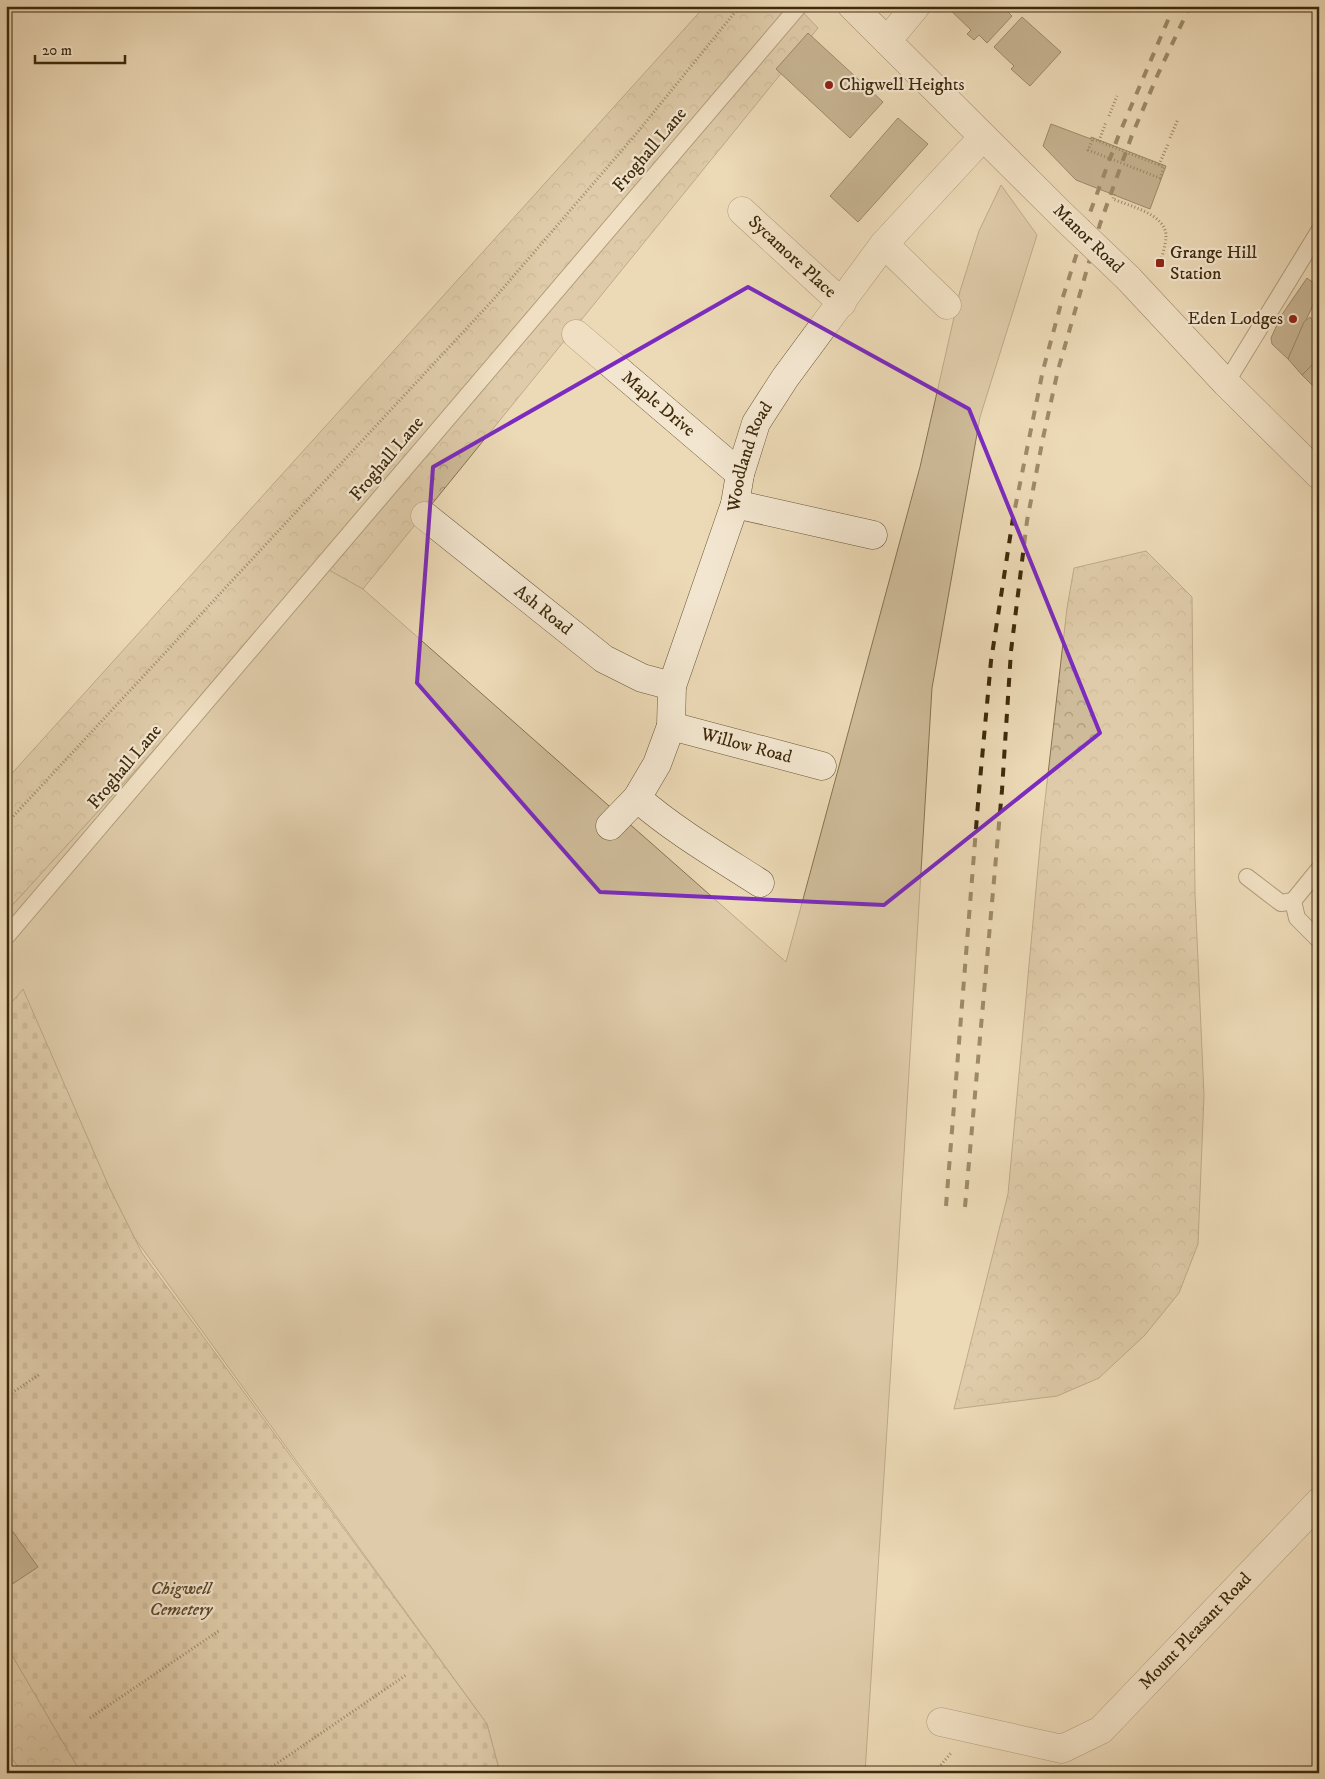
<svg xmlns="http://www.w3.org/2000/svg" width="1325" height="1779" viewBox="0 0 1325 1779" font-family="'IM FELL DW Pica',serif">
<defs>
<pattern id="forest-crowns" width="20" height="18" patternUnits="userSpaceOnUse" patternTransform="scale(1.25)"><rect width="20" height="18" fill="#cebb99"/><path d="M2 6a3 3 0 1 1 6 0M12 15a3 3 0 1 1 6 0" fill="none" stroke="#a9987b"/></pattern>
<pattern id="cemetery-stones" width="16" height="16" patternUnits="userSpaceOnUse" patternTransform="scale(1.25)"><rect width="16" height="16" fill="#cebb99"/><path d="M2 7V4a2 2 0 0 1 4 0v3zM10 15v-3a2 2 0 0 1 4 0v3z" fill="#a9987b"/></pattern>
</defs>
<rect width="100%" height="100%" fill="#ecd9b6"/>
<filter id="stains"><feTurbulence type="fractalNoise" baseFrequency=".004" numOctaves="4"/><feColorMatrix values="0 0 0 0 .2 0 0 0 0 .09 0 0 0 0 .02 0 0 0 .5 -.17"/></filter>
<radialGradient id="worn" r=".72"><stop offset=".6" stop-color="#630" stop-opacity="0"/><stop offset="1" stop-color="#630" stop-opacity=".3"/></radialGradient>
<polygon fill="#cebb99" stroke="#867252" points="1001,185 1037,235 980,417 932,688 897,1272 865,1773 500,1773 487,1724 134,1237 109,1187 23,990 6,1009 6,912 322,566 363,589 786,962 920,467 960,291 979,231"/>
<g fill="url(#forest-crowns)" stroke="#867252">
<polygon points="705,6 797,6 818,28 363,589 322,566 6,912 6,780"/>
<polygon points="1146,551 1192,597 1195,893 1204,1095 1198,1244 1179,1293 1145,1335 1099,1378 1057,1396 954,1409 1008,1194 1041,835 1067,608 1074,568"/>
<polygon points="6,1645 81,1773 21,1773 6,1748"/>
</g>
<polygon fill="url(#cemetery-stones)" stroke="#867252" points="23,989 109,1187 142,1253 487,1724 500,1773 81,1773 6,1645 6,1009"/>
<g fill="#988564" stroke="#3e2a0b">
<polygon points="946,6 1002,6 1012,16 987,43 979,35 974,40 967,34 971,30"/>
<polygon points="1022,17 1061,52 1030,86 1011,69 1014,66 994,47"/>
<polygon points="808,33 883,102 850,138 776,69"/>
<polygon points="898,118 928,144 858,222 830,196"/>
<polygon points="1051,124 1091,139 1091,137 1166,166 1150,209 1076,180 1043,146"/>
<polygon points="1307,278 1319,287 1319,292 1288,359 1272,344 1271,338 1281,316"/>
<polygon points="1310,317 1317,326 1319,325 1319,358 1302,375 1288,359 1304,322"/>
<polygon points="1319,358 1319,392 1302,375"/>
<polygon points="8,1525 38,1567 8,1587 6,1585 6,1526"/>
</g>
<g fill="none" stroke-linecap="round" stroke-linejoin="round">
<defs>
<g id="service">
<polyline points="1226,383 1319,231"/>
<polyline points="1319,869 1293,901 1297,918 1319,940"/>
<polyline points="1247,877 1281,903 1293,901"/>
<polyline points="6,937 799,6"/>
</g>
<g id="minor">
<polyline points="887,41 916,6"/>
<path id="s1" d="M742 211 842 303"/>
<polyline points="884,244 947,305"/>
<path id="s2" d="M576 334 740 474"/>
<polyline points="735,504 873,535"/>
<path id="s3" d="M425 516 604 659 642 678 672 686"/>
<path id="s4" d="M671 726 822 766"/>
<path d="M637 798C675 831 718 856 760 883"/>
<path id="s5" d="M610 826 637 798 657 764 671 726 672 686 735 504 740 474 756 423 785 378 884 244 983 137"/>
<path id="s6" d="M941 1722 1062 1749 1101 1730 1319 1502"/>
</g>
<g id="secondary">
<polyline points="852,6 1063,216"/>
<polyline points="1128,278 1226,383 1319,475"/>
</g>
</defs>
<use href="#service" stroke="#6a5636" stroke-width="18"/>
<use href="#minor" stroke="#6a5636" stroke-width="29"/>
<use href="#secondary" stroke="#3e2a0b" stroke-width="29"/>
<g stroke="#3e2a0b" stroke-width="3" stroke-dasharray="1 2.5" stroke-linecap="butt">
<polyline points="1109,116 1117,96"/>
<polyline points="1170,138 1178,119"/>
<polyline points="1099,141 1106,122"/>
<polyline points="1159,165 1168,144"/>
<path d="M1114 194 1113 199C1129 206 1166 214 1166 236 1166 244 1161 260 1159 268"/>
<polyline points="6,824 492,301 636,134 740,6"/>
<polyline points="6,1397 40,1374"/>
<polyline points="90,1718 220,1630"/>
<polyline points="263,1773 406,1675"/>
<polyline points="934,1773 951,1753"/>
</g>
<use href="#service" stroke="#f3e6d0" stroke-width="16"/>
<use href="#minor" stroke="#f3e6d0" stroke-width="28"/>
<use href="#secondary" stroke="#f3e6d0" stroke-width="28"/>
<g stroke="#3e2a0b" stroke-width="4" stroke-dasharray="9 9" stroke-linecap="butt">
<polyline points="946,1206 979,791 991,661 1013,518 1043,370 1062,300 1088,218 1118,137 1174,6"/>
<polyline points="965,1207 1002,790 1011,651 1027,521 1043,438 1058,370 1100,224 1132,135 1158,74 1190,6"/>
</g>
<defs>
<polyline id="secondary-bridge" points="1063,216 1128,278"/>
</defs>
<use href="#secondary-bridge" stroke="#3e2a0b" stroke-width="29" stroke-linecap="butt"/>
<polygon stroke="#3e2a0b" stroke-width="3" stroke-dasharray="1 2.5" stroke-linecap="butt" points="1093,139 1164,167 1160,178 1088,150"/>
<use href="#secondary-bridge" stroke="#f3e6d0" stroke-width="28"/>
</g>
<path d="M0 0H1325V1779H0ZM748 287 969 409 1100 733 884 905 600 892 417 683 433 467Z" fill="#ecd9b6" fill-opacity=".55" fill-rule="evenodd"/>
<path fill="none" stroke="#7b2cbf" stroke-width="4" stroke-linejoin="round" d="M748 287 969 409 1100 733 884 905 600 892 417 683 433 467Z"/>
<g fill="#8f2418" stroke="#f3e6d0" stroke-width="2">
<circle cx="829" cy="85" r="5"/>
<rect x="1155" y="258" width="10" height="10" rx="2.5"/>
<circle cx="1293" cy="319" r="5"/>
</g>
<g text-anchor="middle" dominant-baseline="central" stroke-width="4.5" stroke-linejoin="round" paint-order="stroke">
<g font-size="18" fill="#3e2a0b" stroke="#f3e6d0" text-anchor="start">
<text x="839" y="85">Chigwell Heights</text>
<text x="1170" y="253">Grange Hill<tspan x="1170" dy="21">Station</tspan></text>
<text x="1283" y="319" text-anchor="end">Eden Lodges</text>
</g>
<g font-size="18" fill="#3e2a0b" stroke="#f3e6d0">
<text transform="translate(650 150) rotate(-50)">Froghall Lane</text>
<text transform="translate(1088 239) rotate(44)">Manor Road</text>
<text stroke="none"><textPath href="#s1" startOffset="68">Sycamore Place</textPath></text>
<text stroke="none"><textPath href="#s2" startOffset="108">Maple Drive</textPath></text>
<text stroke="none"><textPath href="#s5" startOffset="401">Woodland Road</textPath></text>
<text transform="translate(387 459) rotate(-50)">Froghall Lane</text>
<text stroke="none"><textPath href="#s3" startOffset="151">Ash Road</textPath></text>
<text stroke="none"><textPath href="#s4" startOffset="78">Willow Road</textPath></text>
<text transform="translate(125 767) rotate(-50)">Froghall Lane</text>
<text stroke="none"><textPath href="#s6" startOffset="304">Mount Pleasant Road</textPath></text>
</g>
<g font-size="18" font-style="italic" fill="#5b4727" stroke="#f3e6d0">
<text x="181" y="1589">Chigwell<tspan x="181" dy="21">Cemetery</tspan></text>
</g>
</g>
<rect width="1325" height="1779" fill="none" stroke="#ecd9b6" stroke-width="25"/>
<rect x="8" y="8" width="1310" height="1764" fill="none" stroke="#3e2a0b" stroke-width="2.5"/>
<rect x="12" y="12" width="1300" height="1754" fill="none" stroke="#3e2a0b"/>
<path d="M35 55v8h90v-8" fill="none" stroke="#3e2a0b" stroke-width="2.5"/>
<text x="42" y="55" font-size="15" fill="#3e2a0b" stroke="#f3e6d0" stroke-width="4" paint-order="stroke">20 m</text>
<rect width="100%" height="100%" filter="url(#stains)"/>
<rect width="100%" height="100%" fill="url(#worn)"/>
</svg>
